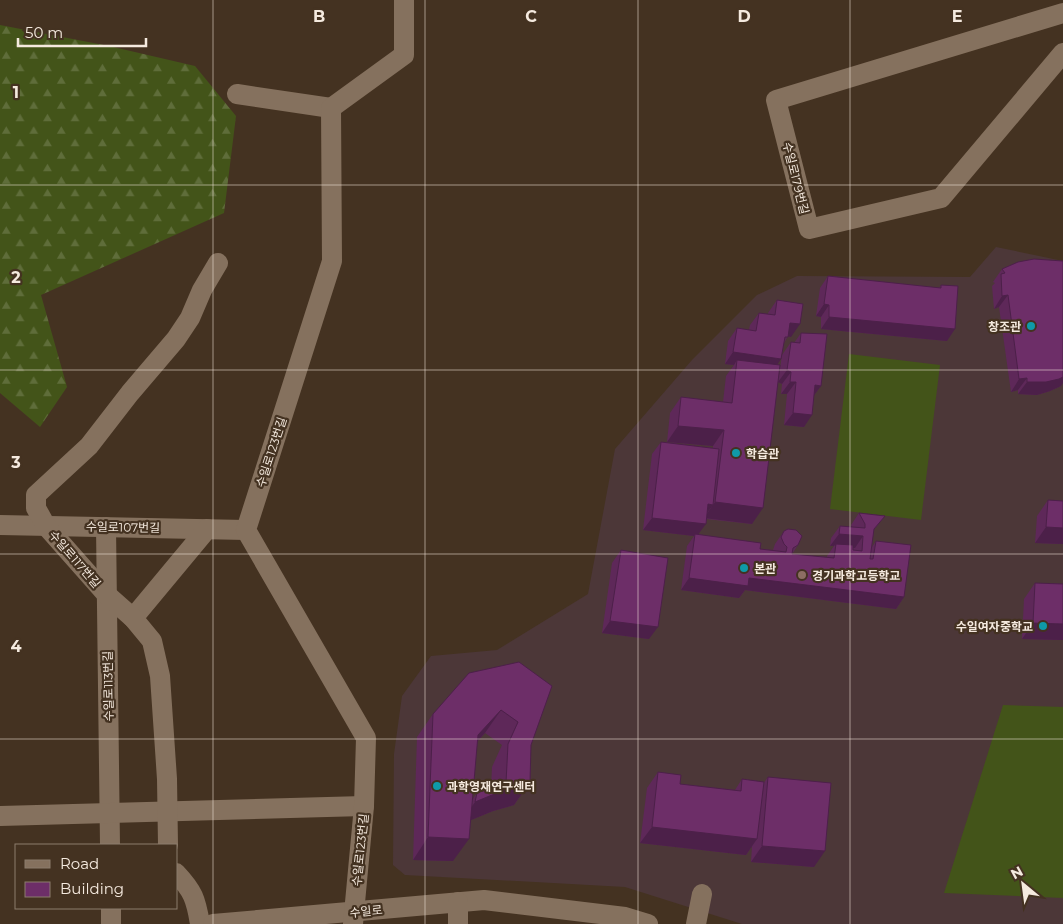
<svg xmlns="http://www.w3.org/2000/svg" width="1063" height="924" viewBox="0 0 1063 924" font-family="Montserrat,'Noto Sans KR',sans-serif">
<defs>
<pattern id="forest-firs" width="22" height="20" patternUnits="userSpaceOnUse" patternTransform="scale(1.25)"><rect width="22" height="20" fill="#435419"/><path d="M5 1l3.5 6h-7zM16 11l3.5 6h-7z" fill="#5f6d3a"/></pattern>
</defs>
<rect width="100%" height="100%" fill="#443221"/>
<polygon fill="#4c3738" points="996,247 1063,261 1063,924 742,924 625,887 405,875 393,865 394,754 402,696 431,656 497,650 588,594 615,449 692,360 757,295 797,276 970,277"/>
<polygon fill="url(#forest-firs)" points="0,25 109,46 195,66 236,116 224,213 41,295 67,387 40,427 0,393"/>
<g fill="#435419">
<polygon points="849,354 940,365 921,520 830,509"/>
<polygon points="1003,705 1063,707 1063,898 944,893"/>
</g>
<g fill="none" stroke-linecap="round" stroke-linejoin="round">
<g stroke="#85715e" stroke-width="20">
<polyline points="1063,13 776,100 809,229 941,198 1063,53"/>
<polyline points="237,94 331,108"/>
<polyline points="0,525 246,530"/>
<polyline points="106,527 110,845"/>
<polyline points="133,618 207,529"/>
<polyline points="0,816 364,806"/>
<polyline points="168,845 167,779 160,676 152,641 133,618 107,595 46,526 36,508 36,495 89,446 130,393 176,339 190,318 202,290 218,263"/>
<path d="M176 873C193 891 196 899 200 924"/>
<polyline points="111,908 111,924"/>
<polyline points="213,924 484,900 625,917 648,924"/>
<polyline points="353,924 364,806 366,738 246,530 332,261 331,108 404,55 404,1"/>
<polyline points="458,924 458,902"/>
<polyline points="696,924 702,894"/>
</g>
</g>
<g fill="#5e2859" fill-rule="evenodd">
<polygon points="1018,262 1061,386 1050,391 1037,395 1018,394 1018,390 1011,392 999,307 994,309 992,286 995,283 993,282 1002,269"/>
<polygon points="828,276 939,288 941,285 947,341 821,329 821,317 816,316 820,288"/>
<polygon points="777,300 791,337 788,336 784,343 777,365 752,524 706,519 698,534 760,549 773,550 775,544 784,531 798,545 792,554 827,557 827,556 834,546 830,546 831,538 840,526 852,527 851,525 859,513 885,516 873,531 872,547 876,541 904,597 896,609 745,590 739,598 681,590 687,546 694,536 643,530 652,454 661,442 713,448 713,446 667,442 670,413 681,397 723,402 726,376 734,365 725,364 728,341 737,328 749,330 750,325 759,313 768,314 768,313"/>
<polygon points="801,333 821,386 814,395 804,427 784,425 787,394 781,394 782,384 778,382 782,355 791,342 794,343"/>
<polygon points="1048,500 1063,544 1035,543 1037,516"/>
<polygon points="621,550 649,639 602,633 612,563"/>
<polygon points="1035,583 1063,584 1063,640 1022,639 1024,599"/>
<path d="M519 662 531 745 530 782 514 805 493 811 471 820 453 861 413 860 417 737 433 714ZM485 733 502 745 492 767 491 788 477 793 472 800 477 742Z"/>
<polygon points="658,772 680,784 735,790 742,779 763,784 768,777 814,867 751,862 752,846 746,855 640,843 647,788"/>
</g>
<g fill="#4c2049">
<polygon points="1008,295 999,307 994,309 1002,296"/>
<polygon points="824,304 829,305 821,317 816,316"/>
<polygon points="829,317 955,329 947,341 821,329"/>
<polygon points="790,323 800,324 791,337 781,335"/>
<polygon points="733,352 781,359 773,371 737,360 734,365 725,364"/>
<polygon points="787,370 791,372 782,384 778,382"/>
<polygon points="1063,377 1063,383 1061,386 1050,391 1037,395 1018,394 1027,382"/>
<polygon points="1027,378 1018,390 1011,392 1019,379"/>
<polygon points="790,382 796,382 787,394 781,394"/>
<polygon points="815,385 821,386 812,398"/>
<polygon points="793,413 812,415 804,427 784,425"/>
<polygon points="678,426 724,430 713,446 667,442"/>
<polygon points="715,502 763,508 752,524 704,518"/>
<polygon points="708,504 713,505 704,517"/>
<polygon points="652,518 706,524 697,536 695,534 694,536 643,530"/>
<polygon points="1046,527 1063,528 1063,544 1035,543"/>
<polygon points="839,534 863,536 855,548 835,546 836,544 834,546 830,546"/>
<polygon points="689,578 749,578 904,597 896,609 745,590 739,598 681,590"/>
<polygon points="610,621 658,627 649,639 602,633"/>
<polygon points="1033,623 1063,624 1063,640 1022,639"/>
<polygon points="501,710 485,733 462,758 478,735"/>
<polygon points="530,782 514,805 493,811 459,825 475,802 509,788"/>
<polygon points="652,827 757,839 746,855 640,843"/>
<polygon points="428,837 469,839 453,861 413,860"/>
<polygon points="762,846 825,851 814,867 751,862"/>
</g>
<g fill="#6d2e68" stroke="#4c2049">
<polygon points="1034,259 1063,261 1063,377 1059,379 1046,382 1027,382 1027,378 1019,379 1008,295 1002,296 1001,274 1005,273 1002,269 1018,262"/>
<polygon points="828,276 941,288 941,285 958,286 955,329 829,317 829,305 824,304"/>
<polygon points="777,300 803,304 800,324 790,323 788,337 785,337 781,359 733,352 737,328 756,331 759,313 775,315"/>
<polygon points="801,333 827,334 821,386 815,385 812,415 793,413 796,382 790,382 791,372 787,370 791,342 800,343"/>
<polygon points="737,360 780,365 763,508 715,502 724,430 678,426 681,397 732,403"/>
<polygon points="661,442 719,449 713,505 708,504 706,524 652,518"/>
<polygon points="1048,500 1063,501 1063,528 1046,527"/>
<polygon points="859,513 885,516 874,529 870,559 873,559 876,541 911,545 904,597 749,578 748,586 689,578 695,534 761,543 760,549 786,552 787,547 784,544 781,537 784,531 788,529 796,530 802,536 798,545 793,548 792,554 834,558 836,544 853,545 853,550 862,551 863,536 839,534 840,526 865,528 865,524"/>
<polygon points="621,550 668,558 658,627 610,621"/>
<polygon points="1035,583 1063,584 1063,624 1033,623"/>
<polygon points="519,662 552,686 531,745 530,782 509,788 475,802 477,793 506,783 508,744 518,722 501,710 478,735 469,839 428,837 433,714 469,673"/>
<polygon points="658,772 681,775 680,784 741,791 742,779 764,782 757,839 652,827"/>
<polygon points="768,777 831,783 825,851 762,846"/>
</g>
<path fill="none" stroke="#f5eadf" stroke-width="1" stroke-opacity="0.55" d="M213 0V924M425 0V924M638 0V924M850 0V924M0 185H1063M0 370H1063M0 554H1063M0 739H1063"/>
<g fill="#0f9aa8" stroke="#443221" stroke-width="2">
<circle cx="1031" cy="326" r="5"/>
<circle cx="736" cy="453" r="5"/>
<circle cx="744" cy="568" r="5"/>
<circle cx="1043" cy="626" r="5"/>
<circle cx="437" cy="786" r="5"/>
</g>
<circle fill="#8d6e63" stroke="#443221" stroke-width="2" cx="802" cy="575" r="5"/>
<g text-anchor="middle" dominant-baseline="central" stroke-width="4.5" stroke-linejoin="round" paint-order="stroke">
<g font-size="12" fill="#f5eadf" stroke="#443221">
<text transform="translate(796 178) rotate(76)">수일로179번길</text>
<text transform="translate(271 452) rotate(-72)">수일로123번길</text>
<text transform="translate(123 527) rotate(1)">수일로107번길</text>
<text transform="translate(75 559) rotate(49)">수일로117번길</text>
<text transform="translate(108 686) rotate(-91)">수일로113번길</text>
<text transform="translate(360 850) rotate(-84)">수일로123번길</text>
<text transform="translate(366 911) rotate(-6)">수일로</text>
</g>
<g font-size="12" font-weight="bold" fill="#f5eadf" stroke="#443221" text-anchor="start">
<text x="1021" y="326" text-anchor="end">창조관</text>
<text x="746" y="453">학습관</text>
<text x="754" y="568">본관</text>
<text x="812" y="575">경기과학고등학교</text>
<text x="1033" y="626" text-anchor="end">수일여자중학교</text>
<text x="447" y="786">과학영재연구센터</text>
</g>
</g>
<g font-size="16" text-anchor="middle" font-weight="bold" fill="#f5eadf" stroke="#443221" stroke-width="4.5" stroke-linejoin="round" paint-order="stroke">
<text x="319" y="22">B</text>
<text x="531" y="22">C</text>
<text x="744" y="22">D</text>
<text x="957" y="22">E</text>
<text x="16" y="98">1</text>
<text x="16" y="283">2</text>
<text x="16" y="468">3</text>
<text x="16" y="652">4</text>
</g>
<rect x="15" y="844" width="162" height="65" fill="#443221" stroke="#8b7c6d"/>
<rect x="25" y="860" width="25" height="8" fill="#85715e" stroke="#8b7c6d"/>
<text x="60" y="869" font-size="15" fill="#f5eadf">Road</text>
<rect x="25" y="882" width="25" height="15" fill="#6d2e68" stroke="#8b7c6d"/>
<text x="60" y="894" font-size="15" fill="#f5eadf">Building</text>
<g transform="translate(1023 884) rotate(331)" stroke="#443221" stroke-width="4" paint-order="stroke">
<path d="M0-4L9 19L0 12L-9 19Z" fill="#f5eadf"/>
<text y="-8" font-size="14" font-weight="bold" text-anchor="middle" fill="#f5eadf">N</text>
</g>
<path d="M18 38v8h128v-8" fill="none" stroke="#f5eadf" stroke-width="2.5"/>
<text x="25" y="38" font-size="15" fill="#f5eadf" stroke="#443221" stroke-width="4" paint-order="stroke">50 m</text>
</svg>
